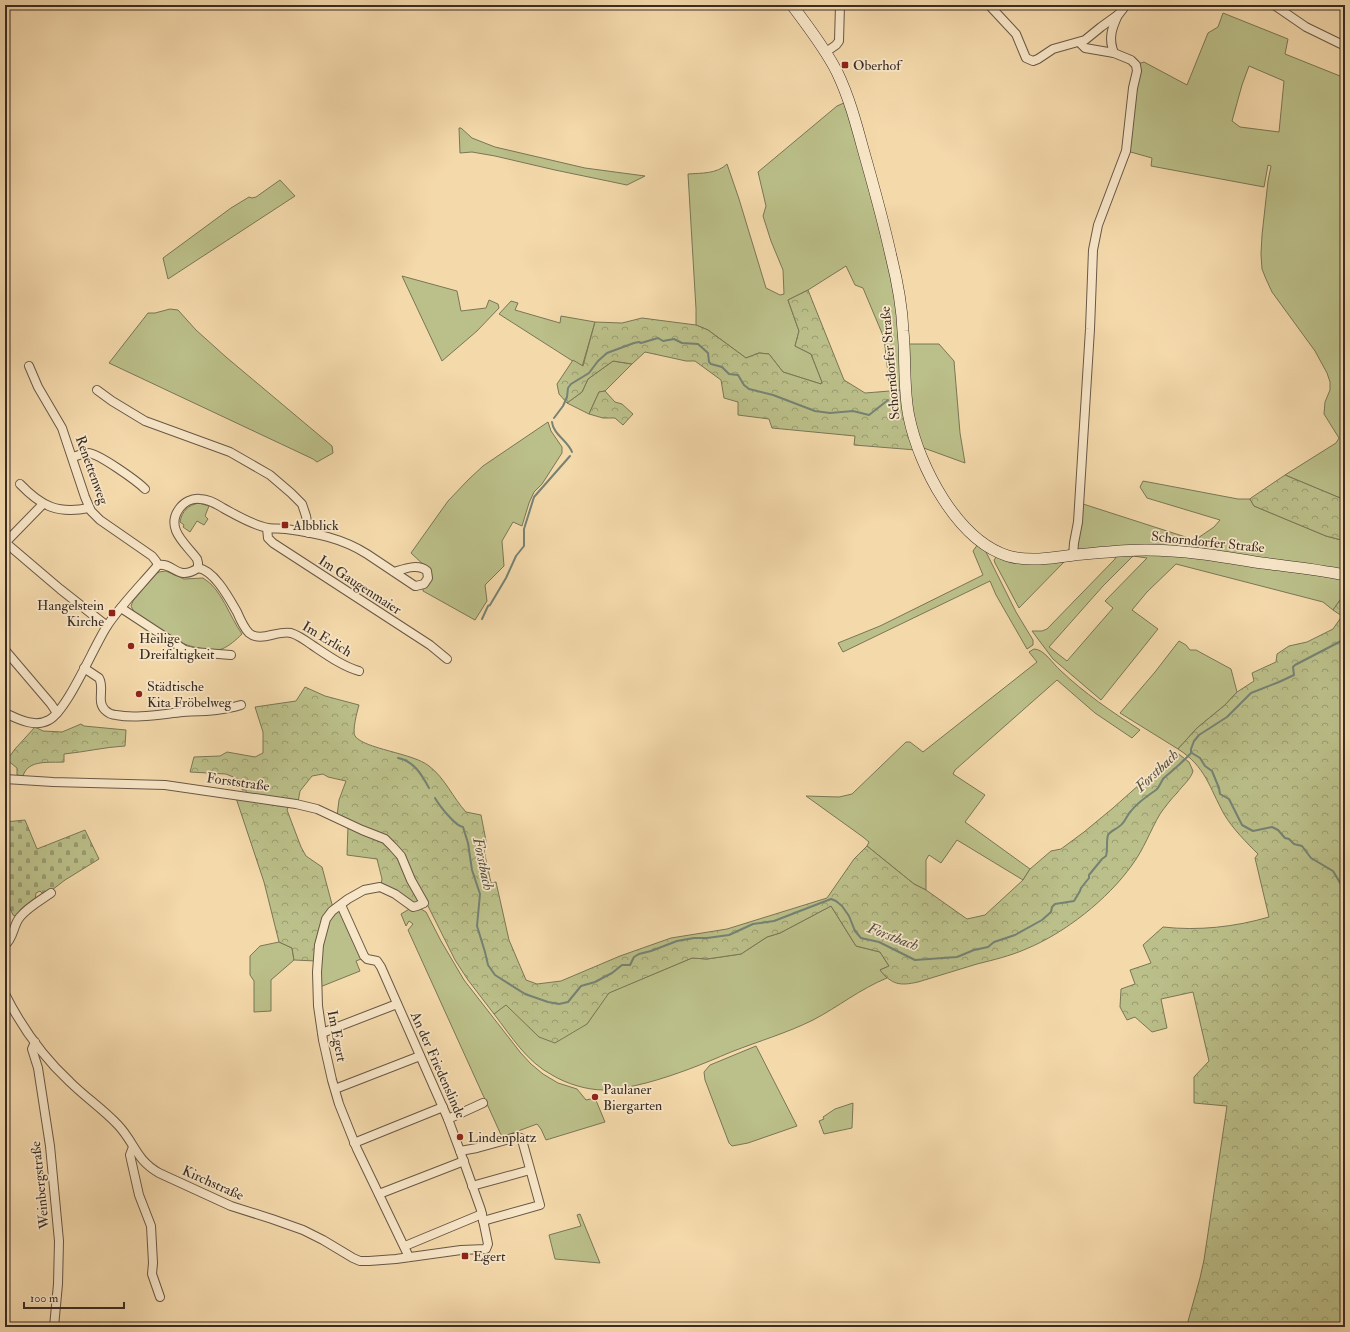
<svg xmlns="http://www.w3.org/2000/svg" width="1350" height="1332" viewBox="0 0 1350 1332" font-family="'IM FELL Double Pica',serif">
<defs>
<pattern id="forest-crowns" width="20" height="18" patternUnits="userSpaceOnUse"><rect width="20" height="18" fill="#bbbf89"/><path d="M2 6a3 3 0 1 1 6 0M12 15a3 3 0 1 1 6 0" fill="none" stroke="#999c70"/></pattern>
<pattern id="cemetery-stones" width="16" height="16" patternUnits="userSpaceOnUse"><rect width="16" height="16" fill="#bbbf89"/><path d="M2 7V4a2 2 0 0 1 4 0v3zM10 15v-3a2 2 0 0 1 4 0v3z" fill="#999c70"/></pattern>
</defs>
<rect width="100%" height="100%" fill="#f4d9ab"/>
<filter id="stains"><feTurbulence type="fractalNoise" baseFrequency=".005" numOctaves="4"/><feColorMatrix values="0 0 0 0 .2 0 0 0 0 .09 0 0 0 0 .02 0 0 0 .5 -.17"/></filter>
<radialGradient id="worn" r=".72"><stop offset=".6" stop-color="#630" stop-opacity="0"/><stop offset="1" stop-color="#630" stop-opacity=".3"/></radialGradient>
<g fill="#bbbf89" stroke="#7a7656" fill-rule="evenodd">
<path d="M1223 13 1288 39 1285 54 1345 78V500L1285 475 1336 443 1339 438 1324 414 1325 402 1330 390V382L1327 373 1315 351 1272 292 1266 279 1262 269 1261 254 1262 235 1268 181 1271 166 1268 165 1264 187 1151 166 1152 158 1127 151 1138 64 1144 62 1187 85 1208 33 1218 27ZM1249 66 1284 81 1279 132 1240 127 1232 121 1242 85Z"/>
<path d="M846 102 851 118 895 289 902 390 890 391 884 338 863 288 855 285 846 266 808 290 788 300 799 331 795 346 811 354 822 382 821 384 783 372 769 354 759 353 746 358 708 330 696 325V309L688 174C701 173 717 174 727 164L739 199 766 288 780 295 784 294 783 270 771 241 763 216 766 206 758 172 837 106Z"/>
<polygon points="459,128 461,128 472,138 495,147 585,168 645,176 627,185 555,170 495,156 472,152 460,153"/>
<polygon points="280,180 295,196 168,279 163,258 231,208 249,197 252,198 256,197"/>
<polygon points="402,276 457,291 461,311 486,308 489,300 498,304 499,308 477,331 442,361"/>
<polygon points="511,301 518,303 515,310 560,323 561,316 595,322 582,367 499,314"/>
<polygon points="170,309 178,310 196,330 226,357 332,446 333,453 317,462 313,459 109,363 148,313 155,313"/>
<polygon points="907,344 939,344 954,361 960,433 965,463 921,447 912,415"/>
<polygon points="613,361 632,364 605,391 599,392 589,414 567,403 582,392 588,379"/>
<polygon points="548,422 551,431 562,447 562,453 542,484 534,492 529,503 522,526 513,522 502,541 504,566 485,585 487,601 475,620 423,591 423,589 430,582 427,568 411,553 448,501 468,480 483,466"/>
<polygon points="1143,481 1238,499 1250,499 1254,506 1326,536 1345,541 1345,572 1221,553 1079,552 1076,549 1080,503 1195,540 1214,527 1220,520 1147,498 1140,487"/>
<path d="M199 503 209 506 205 516 208 519 204 525 197 521 190 532 183 527 184 525 180 522C182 511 188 505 199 503Z"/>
<polygon points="978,544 986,552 1016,612 1033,640 1033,645 1027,649 996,595 990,581 843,652 838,643 880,626 983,575 973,551"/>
<path d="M1116 554H1176L1345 578V593L1333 610 1323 602 1176 564 1147 592 1132 610 1158 629 1101 700 1053 659 1032 631H1042L1047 629 1115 559ZM1133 556 1147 558 1105 601 1113 608 1067 661 1049 647 1103 586Z"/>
<polygon points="997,556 1064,562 1019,608 995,563 994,560"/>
<path d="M166 571 184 579 203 578C222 589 229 616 242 634 236 640 229 646 222 649 214 652 190 647 182 643L134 612 131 606 133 601 156 574 159 572Z"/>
<polygon points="1179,641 1186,645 1190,650 1196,650 1231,669 1237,692 1225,705 1197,728 1178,749 1120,713 1155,672"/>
<path d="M1034 649C1044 649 1053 664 1060 670 1084 693 1112 712 1140 730L1132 738 1095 713 1057 680 955 770 953 774 985 795 965 822 1030 869 1023 880 957 840 941 863 929 855 926 860V890L914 884 867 846 869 842 863 837 806 796 839 797 852 794 906 742H910L923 752 1037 662 1029 652Z"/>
<path d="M831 906 856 946 880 952 889 966 880 970 887 978C860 989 838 1007 813 1020 787 1033 759 1041 731 1052 703 1064 676 1075 646 1083 633 1086 618 1090 604 1090 587 1090 567 1084 552 1075 527 1062 511 1036 494 1014L506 1004 539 1037 587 1024 608 993 692 958 707 959 741 954 767 937 780 933Z"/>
<polygon points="411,908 421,909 426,912 441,941 464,980 520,1052 531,1064 543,1074 558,1083 577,1089 586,1100 595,1098 605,1122 546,1140 541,1129 537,1124 502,1137 408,930 413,924 409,921 406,926 401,914"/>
<polygon points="338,911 344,916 361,959 356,961 360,971 320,987 320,949 330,915"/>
<polygon points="279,942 292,948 294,960 271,980 271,1011 254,1012 254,981 250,975 250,956 260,946"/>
<polygon points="756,1046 797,1126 748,1143 732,1146 729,1143 705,1080 704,1072 710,1065"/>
<polygon points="853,1103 852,1128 824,1134 819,1121 824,1119 823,1117 835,1109"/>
<polygon points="580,1214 600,1263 555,1259 549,1235 581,1226 577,1215"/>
</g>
<g fill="url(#forest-crowns)" stroke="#7a7656">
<polygon points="808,290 844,380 865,393 902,390 916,450 854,445 855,436 772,428 769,419 738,415 738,402 724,398 721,380 695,361 686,361 645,352 632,364 613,361 588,379 582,392 567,403 559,394 557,384 573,360 583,366 595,322 622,323 642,318 696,325 708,330 746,358 759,353 769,354 783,372 821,384 822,382 811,354 795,346 799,331 788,300"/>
<polygon points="605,391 615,402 622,404 633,414 623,425 615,418 603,418 589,414 599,392"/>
<polygon points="1285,475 1345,500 1345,541 1326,536 1254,506 1250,499 1251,498"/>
<path d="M1345 593V1327H1170L1171 1324 1187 1325 1200 1278 1204 1260 1227 1106 1194 1103V1077L1209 1061 1193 992 1161 999 1167 1028 1152 1032 1135 1017 1127 1020 1120 1007 1121 989 1135 984 1130 970 1151 963 1143 945 1163 927C1198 931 1235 927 1269 917L1255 858 1258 854C1247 843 1232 828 1224 814 1209 787 1206 767 1178 749L1197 728 1225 705 1237 692 1254 681 1252 673 1276 662 1277 654 1289 646 1307 642 1333 629 1342 616 1333 610Z"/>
<path d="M305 687 325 696 359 705C357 712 352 731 355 736 364 749 413 753 429 766 445 778 453 798 466 812L481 815 486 841 484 851 491 883 496 882 509 940 526 980 537 984 561 981 620 956 671 938 727 929 827 898 854 859 867 846 914 884 926 890 967 919 985 915 1023 880 1030 869 1051 851 1061 849 1084 832 1113 808 1176 752 1189 762 1193 771C1191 779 1182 786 1177 793 1171 799 1165 807 1160 814 1150 831 1144 849 1132 865 1108 899 1065 933 1026 949 1010 956 993 960 977 964 957 970 938 976 918 982 900 986 892 985 880 970L889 966 880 952 856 946 831 906 780 933 767 937 741 954 707 959 692 958 609 993 587 1024 555 1043 539 1037 506 1005 494 1014 468 980 455 960 424 898 415 904 381 885 382 879 377 859 347 855 348 826 337 816 339 800 346 781 328 777 323 774 312 776 300 791 298 802 289 805 287 810 301 847 306 856 322 867 333 908 316 961 294 960 292 948 279 942 264 882 236 798H246V790H242L243 781 226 774 190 772 194 757 220 756 227 752 255 757 263 753V732L255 707 296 701Z"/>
<path d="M81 724 84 726 126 730 125 746C105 747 85 752 64 754V762C50 763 28 759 23 776L17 775V768L7 760 15 749 35 727 43 731 62 732Z"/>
</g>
<polygon fill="url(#cemetery-stones)" stroke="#7a7656" points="25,820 37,849 85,830 99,859 65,880 48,893 43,894 40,891 36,893 35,900 24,907 15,916 13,915 5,898 5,822"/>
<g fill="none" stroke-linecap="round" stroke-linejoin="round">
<g stroke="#758274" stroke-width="2">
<polyline points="554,418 563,406 567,397 568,388 571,384 589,373 598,361 607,353 634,343 639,342 641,343 658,338 663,341 674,339 682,343 698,344 708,353 709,362 711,364 722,367 729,374 738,375 744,385 749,389 773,395 815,411 830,413 853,411 869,415 888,400"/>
<path d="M552 422C553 434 568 441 572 452"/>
<polyline points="482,619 488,606 490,605 506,578 516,556 524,546 524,529 534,497 570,456"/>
<polyline points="1192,753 1200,758 1205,766 1212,771 1219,788 1220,794 1229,799 1242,825 1253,831 1272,827 1278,830 1285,838 1289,839 1294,844 1302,846 1311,858 1333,871 1345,891"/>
<path d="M398 758C414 761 422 775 429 788"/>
<path d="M435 798C439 805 455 826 463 827L468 843 472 870 480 894 477 926 485 952 488 965 495 975 525 994 548 1002 559 1004 568 1002 581 986 595 982 612 973 622 965H630L634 957 639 954 651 951 677 941 694 938H707L729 935 753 924 774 921 831 899 836 901 842 906 849 916 855 931 861 938 879 942 915 960 957 957 974 950 988 947 994 942 1015 935 1042 920 1051 912 1052 907 1055 904 1074 901 1080 891 1081 888 1089 878V875L1102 859 1106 856C1108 849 1106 842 1108 835 1110 831 1119 828 1122 824 1126 820 1127 815 1131 811 1138 802 1147 796 1156 790 1160 787 1161 780 1165 777 1174 769 1183 762 1191 753V749L1194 741 1199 735 1227 717 1251 693 1279 682 1294 675 1293 667 1295 665 1345 639"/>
</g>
<defs>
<g id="minor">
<polyline points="989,5 1016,34 1026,58 1033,61 1038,59 1053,49 1085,40 1101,27 1119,14 1126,5"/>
<polyline points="1274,5 1306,27 1345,46"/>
<polyline points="826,52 836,45 839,41 840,5"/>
<path d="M1114 53C1108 38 1112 28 1118 15"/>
<polyline points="29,366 38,387 62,428 85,497 91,511 100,520 152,556 156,561 158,565"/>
<polyline points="97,390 112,401 145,421 230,452 270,475 291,493 302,504 306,516 309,533"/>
<path d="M73 457C77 456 83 453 88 453 98 453 137 481 145 489"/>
<path d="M20 484C42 507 58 514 89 508"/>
<polyline points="267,528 268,538 273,543 430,645 447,659"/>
<polyline points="5,543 43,504"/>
<polyline points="6,543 60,589 107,626"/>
<polyline points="1073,556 1074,543 1078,522 1090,329 1093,250 1098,225 1126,151 1133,88 1137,71 1136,65 1131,60 1114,53 1085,48 1080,43"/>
<path d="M158 565C174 562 177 582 198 568"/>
<path d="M198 568V563L197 559C186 544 165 529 179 509 184 502 192 498 200 499 209 499 216 504 223 508 236 515 252 525 268 528 273 529 280 528 286 529 315 533 342 538 367 554L415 586H416L424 584 428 578 427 571C418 563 404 569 394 572"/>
<path d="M198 568C214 570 229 598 237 612 240 619 244 628 249 633 261 643 277 630 291 633 298 635 305 640 312 645 327 655 342 666 359 671"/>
<polyline points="121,608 185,650 193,652 231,655"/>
<polyline points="5,650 51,704 57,713"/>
<path d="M84 668 99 678C105 688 96 701 105 710 108 713 112 715 116 715 136 719 162 714 183 712 203 711 222 711 241 705"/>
<path d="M5 713C18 719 34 728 49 720 68 709 93 648 107 626 121 605 141 585 158 565"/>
<polyline points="5,779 53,782 165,785 296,804 317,809 362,830 385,839 393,847 401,856 411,880 424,903 417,906 413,907 395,894 380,887 364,890 348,899 332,911 326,919 319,945 317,972 318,1006 323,1040 332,1080 339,1104 357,1149 409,1257"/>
<path d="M5 945C14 938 13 925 20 917 28 907 41 900 51 893"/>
<path d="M5 994C21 1026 43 1057 70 1082 85 1097 103 1109 118 1125 135 1143 135 1159 159 1173L231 1206 272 1219 303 1230 323 1240 353 1258 360 1261H369L396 1259 461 1250 486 1249 488 1244 481 1210 460 1151 448 1119 381 967 377 961 367 959 364 956 341 905"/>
<polyline points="322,1033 397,1004"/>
<polyline points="35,1042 32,1049 38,1068 50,1146 59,1241 58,1284 54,1327"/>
<polyline points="335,1089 420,1056"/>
<polyline points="448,1119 483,1103"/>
<polyline points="354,1143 443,1107"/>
<polyline points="133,1147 130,1155 139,1195 151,1226 153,1263 152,1274 160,1297"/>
<polyline points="460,1151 477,1148 517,1137 521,1138 522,1140 540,1205 483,1221"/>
<polyline points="472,1186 530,1170"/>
<polyline points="379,1194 464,1161"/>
<polyline points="405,1246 482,1214"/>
</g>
<path id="secondary" d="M792 5C808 27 825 48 837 72 849 97 856 123 863 149 873 184 883 220 891 256 897 280 902 306 903 331 906 359 903 389 909 417 919 466 957 540 1008 556 1029 562 1053 558 1074 555 1098 553 1122 550 1146 550 1183 550 1219 556 1255 562 1285 566 1315 569 1345 575"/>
</defs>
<use href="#minor" stroke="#685846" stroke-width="10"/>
<use href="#secondary" stroke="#3a2d24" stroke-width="12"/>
<use href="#minor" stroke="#f8e6c8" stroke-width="8"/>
<use href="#secondary" stroke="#f8e6c8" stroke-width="11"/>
</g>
<g fill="#8f2418" stroke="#f8e6c8" stroke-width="1.5">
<rect x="841" y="61" width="8" height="8" rx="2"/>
<rect x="281" y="521" width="8" height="8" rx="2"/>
<rect x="108" y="609" width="8" height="8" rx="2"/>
<circle cx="131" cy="646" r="4"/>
<circle cx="139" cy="694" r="4"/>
<circle cx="595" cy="1097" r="4"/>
<circle cx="460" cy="1137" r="4"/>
<rect x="461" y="1252" width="8" height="8" rx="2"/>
</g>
<g text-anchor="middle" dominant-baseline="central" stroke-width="3.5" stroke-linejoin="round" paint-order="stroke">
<g font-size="14" fill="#3a2d24" stroke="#f8e6c8" text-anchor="start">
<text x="853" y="65">Oberhof</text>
<text x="293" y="525">Albblick</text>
<text x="104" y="605" text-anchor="end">Hangelstein<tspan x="104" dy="16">Kirche</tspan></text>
<text x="139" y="638">Heilige<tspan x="139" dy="16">Dreifaltigkeit</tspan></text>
<text x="147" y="686">Städtische<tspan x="147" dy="16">Kita Fröbelweg</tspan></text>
<text x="603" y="1089">Paulaner<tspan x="603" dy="16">Biergarten</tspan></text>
<text x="468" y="1137">Lindenplatz</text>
<text x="473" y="1256">Egert</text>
</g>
<g font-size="14" fill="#3a2d24" stroke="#f8e6c8">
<text transform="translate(890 363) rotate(-95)">Schorndorfer Straße</text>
<text transform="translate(92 470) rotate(70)">Renettenweg</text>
<text transform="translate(1208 542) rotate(6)">Schorndorfer Straße</text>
<text transform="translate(360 585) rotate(33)">Im Gaugenmaier</text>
<text transform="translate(327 639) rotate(31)">Im Erlich</text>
<text transform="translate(238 782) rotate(8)">Forststraße</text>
<text transform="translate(337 1036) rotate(79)">Im Egert</text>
<text transform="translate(438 1065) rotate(66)">An der Friedenslinde</text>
<text transform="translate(213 1183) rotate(24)">Kirchstraße</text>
<text transform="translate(40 1185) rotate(-96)">Weinbergstraße</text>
</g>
<g font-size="15" font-style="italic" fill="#525045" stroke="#f8e6c8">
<text transform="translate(1157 771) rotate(-44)">Forstbach</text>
<text transform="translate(483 864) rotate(78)">Forstbach</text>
<text transform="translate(893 937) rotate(21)">Forstbach</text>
</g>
</g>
<rect width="1350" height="1332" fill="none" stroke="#f4d9ab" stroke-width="20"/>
<rect x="6" y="6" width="1338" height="1320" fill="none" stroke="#3a2d24" stroke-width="2"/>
<rect x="10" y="10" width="1330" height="1312" fill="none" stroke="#3a2d24"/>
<path d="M24 1302v6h100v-6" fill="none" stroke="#3a2d24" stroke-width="2"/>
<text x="30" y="1302" font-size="12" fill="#3a2d24" stroke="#f8e6c8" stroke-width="3" paint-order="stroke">100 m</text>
<rect width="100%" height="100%" filter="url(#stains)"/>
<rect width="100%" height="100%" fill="url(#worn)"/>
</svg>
